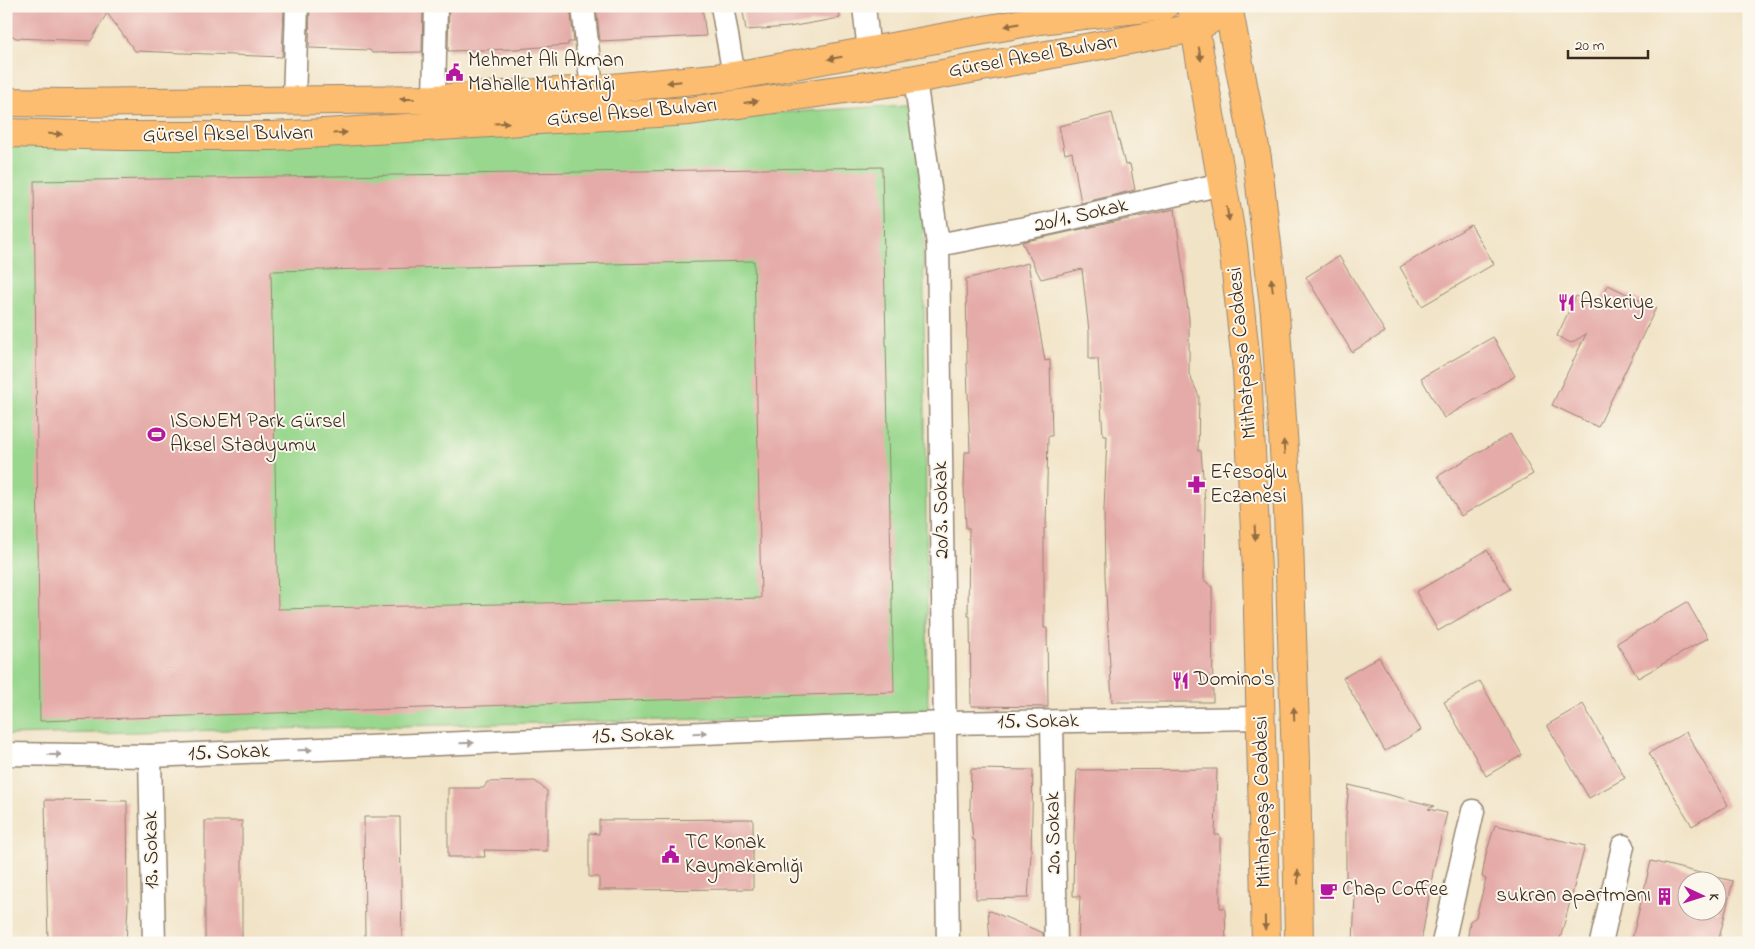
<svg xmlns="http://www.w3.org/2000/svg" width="1755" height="949" viewBox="0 0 1755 949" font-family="'Indie Flower',sans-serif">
<rect width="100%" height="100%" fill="#fbf7ec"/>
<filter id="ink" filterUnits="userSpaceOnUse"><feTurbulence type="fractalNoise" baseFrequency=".02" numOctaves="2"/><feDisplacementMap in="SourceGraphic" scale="10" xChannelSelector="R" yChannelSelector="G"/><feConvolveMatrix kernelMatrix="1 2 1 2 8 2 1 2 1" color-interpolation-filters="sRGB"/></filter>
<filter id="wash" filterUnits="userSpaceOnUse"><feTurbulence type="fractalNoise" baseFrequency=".0096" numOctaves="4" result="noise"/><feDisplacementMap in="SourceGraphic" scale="20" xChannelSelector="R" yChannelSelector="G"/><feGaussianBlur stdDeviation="1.12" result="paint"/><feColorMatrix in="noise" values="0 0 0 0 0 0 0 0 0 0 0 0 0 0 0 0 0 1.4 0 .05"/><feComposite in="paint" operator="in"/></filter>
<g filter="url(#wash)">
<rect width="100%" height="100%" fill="#f1e3c6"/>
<polygon fill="#98d78d" stroke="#6a8056" points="922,104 928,714 6,735 6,129 314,141"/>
<g id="blocks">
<g fill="#e5aba8" fill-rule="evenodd">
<polygon points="6,6 284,6 282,57 135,51 107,13 91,41 16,38 6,32"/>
<polygon points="310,6 423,6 422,52 372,53 370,50 309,48"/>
<polygon points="449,6 570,6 574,42 568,42 568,45 515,49 448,51"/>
<polygon points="596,6 702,6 706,36 600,41"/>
<polygon points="742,6 839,6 840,18 789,27 746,30"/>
<polygon points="1112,113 1125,165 1130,164 1135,190 1081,203 1072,152 1065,154 1059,126"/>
<path d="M882 167 894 692 40 721 34 181ZM754 261 761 598 278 609 271 271Z"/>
<polygon points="1175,209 1189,319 1189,374 1199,396 1198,451 1201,451 1205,503 1204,580 1212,587 1213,702 1112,702 1105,575 1104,510 1107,436 1103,436 1098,359 1089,359 1089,331 1082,269 1041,279 1022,242"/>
<polygon points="1471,225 1494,264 1422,306 1400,267"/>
<polygon points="1339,256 1385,332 1352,352 1306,277"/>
<polygon points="1028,263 1045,361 1050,360 1052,436 1048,436 1046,528 1044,528 1044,628 1047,628 1048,707 971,706 970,616 968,616 969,528 966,528 964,487 965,452 970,452 967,366 966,279"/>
<polygon points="1608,285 1656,308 1598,427 1552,405 1586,334 1571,343 1557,336 1576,296 1598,306"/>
<polygon points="1493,337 1515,376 1444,418 1421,378"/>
<polygon points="1510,434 1533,474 1461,516 1438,476"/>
<polygon points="1487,550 1510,589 1438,631 1416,592"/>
<polygon points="1687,602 1708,638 1638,678 1617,643"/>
<polygon points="1379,657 1421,730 1385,751 1343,678"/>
<polygon points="1480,681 1522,755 1486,776 1444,702"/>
<polygon points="1583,704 1625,778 1589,798 1547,725"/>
<polygon points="1686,732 1728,805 1692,826 1649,753"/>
<polygon points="971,769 1033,770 1031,855 1028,898 976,899 975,840 973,840 970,807"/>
<polygon points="1217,769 1215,835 1220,835 1220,908 1225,908 1226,943 1078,943 1080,896 1073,896 1074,830 1077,770"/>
<polygon points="535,781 547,791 547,851 484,850 485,857 448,857 448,788 484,788 487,782"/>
<polygon points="1349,785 1434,806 1428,809 1447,813 1434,866 1421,943 1353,943 1355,896 1346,893 1346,815"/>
<polygon points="45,800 127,801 128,903 126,943 48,943"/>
<polygon points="364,817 400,817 402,943 365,943"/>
<polygon points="753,819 753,889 599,890 599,877 589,877 589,833 599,834 599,820"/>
<rect x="205" y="821" width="37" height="122"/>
<polygon points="1495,825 1585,846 1559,943 1467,943 1470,921 1476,917 1486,879 1482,877 1486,854"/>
<path d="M1651 861 1733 881 1718 943H1631ZM1688 882H1718V912H1688Z"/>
<polygon points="988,910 1043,933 1043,943 990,943"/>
</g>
</g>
</g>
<g filter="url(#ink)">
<use href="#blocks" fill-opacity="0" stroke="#968672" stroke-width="1"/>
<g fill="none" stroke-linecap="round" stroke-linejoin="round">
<defs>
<g id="minor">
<polyline points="583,6 592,90"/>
<polyline points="722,6 734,76"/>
<polyline points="864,6 869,52"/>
<polyline points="915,79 938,245 948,943"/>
<polyline points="434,99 436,6"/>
<polyline points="294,100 297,6"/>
<polyline points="938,245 1046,224 1222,184"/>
<polyline points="1052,723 1056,943"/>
<polyline points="6,754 150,756 945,723 1261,718"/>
<polyline points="150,756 154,943"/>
<polyline points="1443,943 1473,811"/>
<polyline points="1601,943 1623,846"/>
</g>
<g id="primary">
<polyline points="1191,6 1233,246 1247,371 1257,571 1266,943"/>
<polyline points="1228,6 1257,158 1275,314 1288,510 1296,762 1299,943"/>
<polyline points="6,102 65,103 434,99 592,90 734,76 1039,20 1164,6"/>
<polyline points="6,133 121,136 273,136 690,111 915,79 1195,28 1229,9"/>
</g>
</defs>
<use href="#minor" stroke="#968672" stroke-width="25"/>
<use href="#primary" stroke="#968672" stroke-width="30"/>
<use href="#minor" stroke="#fff" stroke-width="22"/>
<use href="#primary" stroke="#fcbd6f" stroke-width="28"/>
</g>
<defs><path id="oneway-solid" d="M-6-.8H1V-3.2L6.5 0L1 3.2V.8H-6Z" transform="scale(1.25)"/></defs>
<g fill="#926c42">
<use href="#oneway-solid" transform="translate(1012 25) rotate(169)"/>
<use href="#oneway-solid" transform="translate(1200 54) rotate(80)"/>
<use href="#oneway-solid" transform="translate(835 58) rotate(170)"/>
<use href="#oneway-solid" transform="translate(674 82) rotate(174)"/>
<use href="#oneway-solid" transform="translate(407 99) rotate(180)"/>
<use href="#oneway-solid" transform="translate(751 102) rotate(-8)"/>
<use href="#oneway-solid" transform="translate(502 123) rotate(-4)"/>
<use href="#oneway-solid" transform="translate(340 133) rotate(-3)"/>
<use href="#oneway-solid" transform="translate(55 134) rotate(2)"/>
<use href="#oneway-solid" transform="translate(1228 214) rotate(80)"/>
<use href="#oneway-solid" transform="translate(1272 285) rotate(-97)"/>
<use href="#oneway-solid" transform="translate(1284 447) rotate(-94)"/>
<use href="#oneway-solid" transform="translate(1255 533) rotate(87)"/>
<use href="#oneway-solid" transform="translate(1294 714) rotate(-92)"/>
<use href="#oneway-solid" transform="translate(1298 877) rotate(-91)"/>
<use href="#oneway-solid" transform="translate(1265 923) rotate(89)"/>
</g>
<g fill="#a79f9a">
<use href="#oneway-solid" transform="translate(700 733) rotate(-2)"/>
<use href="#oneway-solid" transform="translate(467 743) rotate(-2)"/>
<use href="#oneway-solid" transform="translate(305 750) rotate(-2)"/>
<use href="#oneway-solid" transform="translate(55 755) rotate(1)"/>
</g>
</g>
<defs>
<symbol id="civic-bare" viewBox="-9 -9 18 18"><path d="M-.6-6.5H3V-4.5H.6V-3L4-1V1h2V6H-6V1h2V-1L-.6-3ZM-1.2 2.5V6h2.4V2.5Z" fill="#b5179e" stroke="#fbf7ec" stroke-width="2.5" paint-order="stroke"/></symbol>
<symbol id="restaurant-bare" viewBox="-9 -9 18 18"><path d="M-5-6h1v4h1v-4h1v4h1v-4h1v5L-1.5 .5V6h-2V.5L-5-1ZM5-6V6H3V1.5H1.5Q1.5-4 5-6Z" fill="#b5179e" stroke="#fbf7ec" stroke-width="2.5" paint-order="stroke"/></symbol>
<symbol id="stadium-bare" viewBox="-9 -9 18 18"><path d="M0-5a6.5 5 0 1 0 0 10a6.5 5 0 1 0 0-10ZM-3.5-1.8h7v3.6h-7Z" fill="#b5179e" stroke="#fbf7ec" stroke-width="2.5" paint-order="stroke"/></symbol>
<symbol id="pharmacy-bare" viewBox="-9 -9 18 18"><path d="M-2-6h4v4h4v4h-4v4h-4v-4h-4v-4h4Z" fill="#b5179e" stroke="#fbf7ec" stroke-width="2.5" paint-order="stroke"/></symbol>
<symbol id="cafe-bare" viewBox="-9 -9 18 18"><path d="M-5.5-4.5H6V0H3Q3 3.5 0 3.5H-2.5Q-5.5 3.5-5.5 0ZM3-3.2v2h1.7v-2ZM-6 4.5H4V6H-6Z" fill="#b5179e" stroke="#fbf7ec" stroke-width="2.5" paint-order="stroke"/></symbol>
<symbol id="building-bare" viewBox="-9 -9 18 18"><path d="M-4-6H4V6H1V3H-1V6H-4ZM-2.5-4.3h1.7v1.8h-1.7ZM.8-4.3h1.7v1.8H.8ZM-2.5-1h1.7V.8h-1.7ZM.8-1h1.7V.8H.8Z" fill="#b5179e" stroke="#fbf7ec" stroke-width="2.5" paint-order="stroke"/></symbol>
</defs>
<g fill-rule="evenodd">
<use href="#civic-bare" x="442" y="60" width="25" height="25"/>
<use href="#restaurant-bare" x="1554" y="290" width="25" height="25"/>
<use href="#stadium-bare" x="144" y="422" width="25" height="25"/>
<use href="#pharmacy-bare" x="1184" y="472" width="25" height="25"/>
<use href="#restaurant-bare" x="1168" y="668" width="25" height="25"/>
<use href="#civic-bare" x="658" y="842" width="25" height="25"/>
<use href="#cafe-bare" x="1316" y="878" width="25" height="25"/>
<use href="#building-bare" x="1652" y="884" width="25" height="25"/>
</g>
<g text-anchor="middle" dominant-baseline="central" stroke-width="4" stroke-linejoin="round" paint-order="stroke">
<g font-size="21" fill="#3b2a1e" stroke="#fbf7ec">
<text transform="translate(1033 57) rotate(-10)">Gürsel Aksel Bulvarı</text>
<text transform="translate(632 113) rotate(-5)">Gürsel Aksel Bulvarı</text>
<text transform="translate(228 135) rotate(-1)">Gürsel Aksel Bulvarı</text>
<text transform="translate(1081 216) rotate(-13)">20/1. Sokak</text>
<text transform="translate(1243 353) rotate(-95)">Mithatpaşa Caddesi</text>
<text transform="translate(942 510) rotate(-91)">20/3. Sokak</text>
<text transform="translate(1038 722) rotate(-1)">15. Sokak</text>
<text transform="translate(633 736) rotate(-2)">15. Sokak</text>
<text transform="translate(229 753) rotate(-2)">15. Sokak</text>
<text transform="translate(1263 802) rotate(-91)">Mithatpaşa Caddesi</text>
<text transform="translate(1054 833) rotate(-91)">20. Sokak</text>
<text transform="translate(152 850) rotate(-91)">13. Sokak</text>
</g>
<g font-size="21" fill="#3b2a1e" stroke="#fbf7ec" text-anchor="start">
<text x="468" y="61">Mehmet Ali Akman<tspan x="468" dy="24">Mahalle Muhtarlığı</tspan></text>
<text x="1580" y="303">Askeriye</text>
<text x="170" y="422">ISONEM Park Gürsel<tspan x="170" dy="24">Aksel Stadyumu</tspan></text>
<text x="1210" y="473">Efesoğlu<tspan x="1210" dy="24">Eczanesi</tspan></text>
<text x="1194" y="680">Domino's</text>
<text x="685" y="843">TC Konak<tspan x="685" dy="24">Kaymakamlığı</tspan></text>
<text x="1342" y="890">Chap Coffee</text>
<text x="1651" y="896" text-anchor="end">sukran apartmanı</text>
</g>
</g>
<rect width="1755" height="949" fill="none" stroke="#fbf7ec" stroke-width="25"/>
<g transform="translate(1702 896) rotate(94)"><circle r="24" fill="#fbf7ec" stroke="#aea59a"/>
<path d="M0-4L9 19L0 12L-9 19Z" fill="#b5179e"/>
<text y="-8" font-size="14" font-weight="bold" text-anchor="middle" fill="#3b2a1e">K</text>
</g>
<path d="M1568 50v8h80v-8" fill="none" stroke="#3b2a1e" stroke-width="2.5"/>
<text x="1575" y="50" font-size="15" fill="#3b2a1e" stroke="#fbf7ec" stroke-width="4" paint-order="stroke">20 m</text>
</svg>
